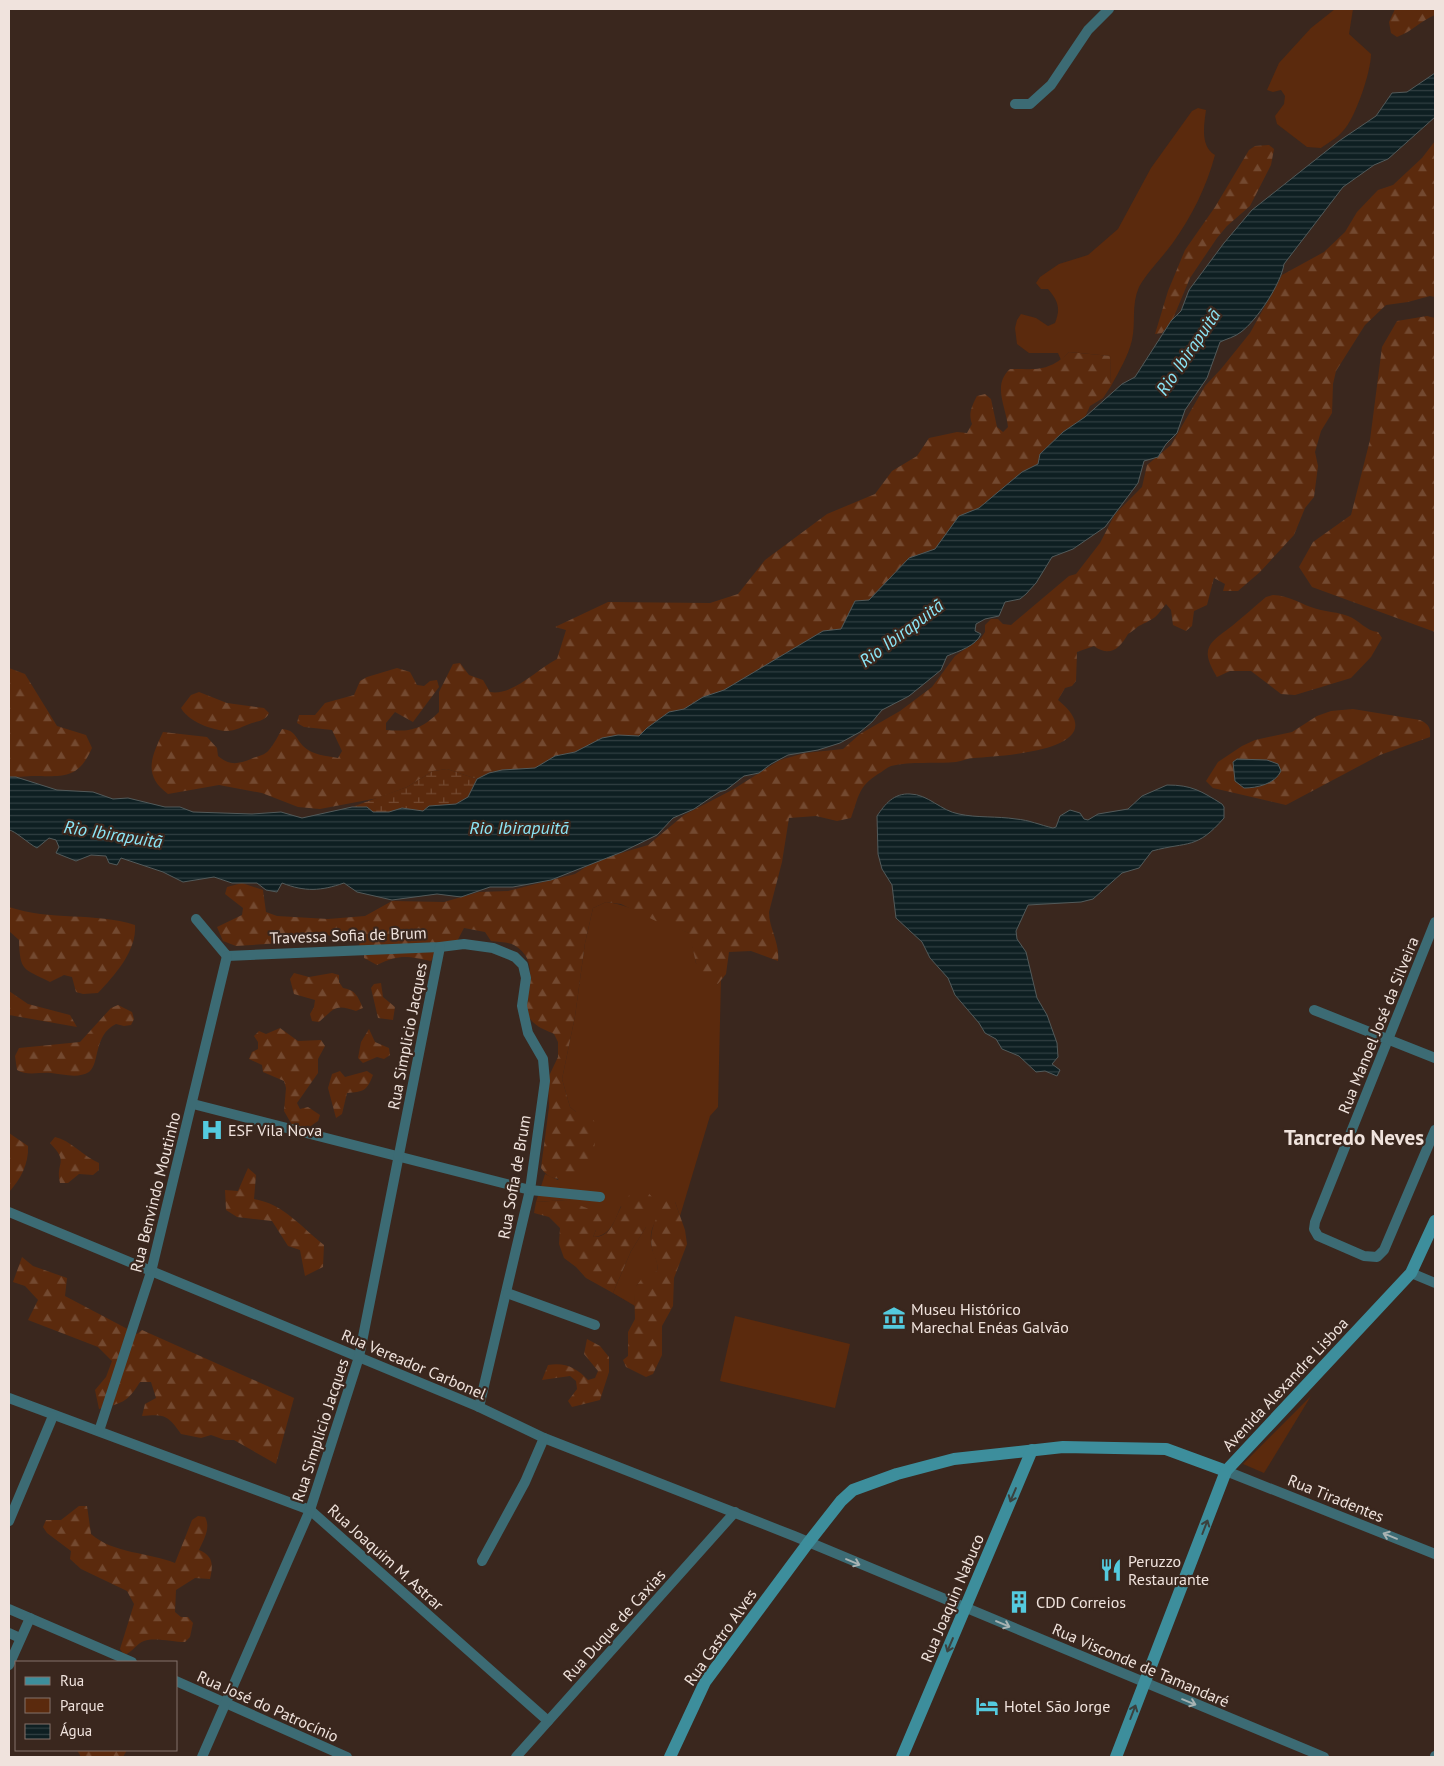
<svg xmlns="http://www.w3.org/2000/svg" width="1444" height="1766" viewBox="0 0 1444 1766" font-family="'PT Sans',sans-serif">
<defs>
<pattern id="forest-firs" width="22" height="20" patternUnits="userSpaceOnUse" patternTransform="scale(1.25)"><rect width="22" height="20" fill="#5b2a0d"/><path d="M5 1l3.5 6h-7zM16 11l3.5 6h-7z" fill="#734930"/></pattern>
<pattern id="wetland-marsh" width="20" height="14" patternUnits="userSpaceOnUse" patternTransform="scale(1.25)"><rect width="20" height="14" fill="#5b2a0d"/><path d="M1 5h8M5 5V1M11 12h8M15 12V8" fill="none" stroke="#734930"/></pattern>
<pattern id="water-rules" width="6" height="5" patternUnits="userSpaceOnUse" patternTransform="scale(1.25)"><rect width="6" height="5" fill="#0e1f22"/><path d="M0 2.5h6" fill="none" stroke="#313f42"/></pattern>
</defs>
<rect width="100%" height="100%" fill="#3a271e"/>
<g fill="#5b2a0d">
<path d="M1335 9H1353L1349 34 1371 54C1371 72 1355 119 1343 131 1337 138 1328 143 1321 148L1307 147 1277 124 1275 116 1284 104 1285 96 1281 90 1273 92 1267 90 1279 63 1311 28Z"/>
<path d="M1198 108 1206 110C1204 125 1200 146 1215 155 1206 188 1192 216 1172 244 1161 259 1148 271 1139 287 1131 305 1136 323 1132 340 1128 357 1119 371 1111 386L1110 356 1069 352 1061 360 1058 353H1029L1017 344 1015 328 1017 320 1021 314 1036 318 1048 326 1055 323C1061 308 1058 301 1048 289H1041L1036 283 1040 277 1059 264 1088 255 1118 229 1151 168 1192 111Z"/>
<path d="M606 902C633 905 663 924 690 933L696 963 717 985 721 979 718 1107 710 1116 680 1216 675 1202C659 1215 647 1226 652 1248 654 1257 659 1261 657 1271 638 1285 634 1278 635 1306L613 1293 631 1251 646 1227 621 1206C615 1220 611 1236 593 1237L596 1230 566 1200 536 1202 545 1174 558 1180 576 1112 570 1107 562 1079 575 1016 585 943 593 908Z"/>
<polygon points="735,1316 850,1344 835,1408 720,1381"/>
<polygon points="1311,1396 1264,1473 1243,1464"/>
</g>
<g fill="url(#forest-firs)">
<path d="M1395 9H1435V15C1420 21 1413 31 1397 37L1391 33 1389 22Z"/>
<path d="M1435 141V297L1430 296 1408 302 1386 305 1365 325 1336 371 1333 384 1332 413 1321 431 1315 452 1318 466 1314 497 1305 508 1294 535 1260 572 1238 591H1223L1225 584 1214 578 1207 605 1194 611 1192 626 1186 631 1173 625 1171 610 1166 604C1155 618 1157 617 1141 625 1136 627 1134 631 1128 634 1120 648 1110 658 1094 646L1077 652 1076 681 1072 686 1065 688 1058 700C1119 750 1002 756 974 758 968 758 962 761 956 762 935 764 911 761 891 766 886 768 882 772 878 774 858 787 859 796 851 818L837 821 816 816 789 818 782 862 769 912C769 929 780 942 778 961L751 951 729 952 726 974 717 985H709L696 963 689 933 662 924 621 904 606 902 593 908 585 943 575 1016 562 1079 570 1107 576 1112C587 1112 594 1117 597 1128L594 1149 579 1175C564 1179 551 1183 541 1168L549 1107 548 1078 558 1057V1042L554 1034C548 1031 539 1028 534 1023 513 1005 549 966 514 945 509 942 498 942 491 941L485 932 464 928 453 949 439 948 431 961C408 956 399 954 377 965L364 958V951L359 945 361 941 309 932 281 943 236 946 223 941 217 927 242 915 243 908 225 894 227 887 242 883 263 890 266 912 277 916 328 919 365 916 392 901 444 902 479 892 508 891 575 874 595 861 648 845 684 815 732 790 780 760 805 753 843 749 860 734 900 711 932 687 955 656 981 638 985 632V625L991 619H998L1003 624 1011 625 1069 576 1076 574 1100 543 1115 514 1142 487 1147 465 1171 445 1205 386 1221 369 1250 333 1282 275 1324 252 1345 232 1357 212 1378 190 1393 185 1422 158Z"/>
<polygon points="1269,145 1274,149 1271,165 1250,206 1227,226 1217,238 1190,278 1172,321 1162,333 1155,334 1168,291 1185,250 1215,207 1249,150 1255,146"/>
<polygon points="1427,316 1435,318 1435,632 1312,587 1299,567 1313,542 1351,515 1370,440 1382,347 1397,321"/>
<path d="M1069 352 1110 356 1111 386 1103 398 1090 406 1085 417 1063 432 1040 454 1038 464 1022 472 979 508 959 516 935 549 909 558 841 629 823 631 724 690 703 697 684 709 669 712 647 728 639 736 618 735 602 738 575 752 555 756 535 768 502 770 477 779 447 769 433 771 407 787 378 798 320 809 298 807 262 793 219 785 168 794C142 775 152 756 163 732L207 737 217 748 218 756C230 766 238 764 251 759 257 756 264 756 269 750 274 744 278 736 282 729 295 730 295 737 303 746 312 755 327 756 338 758L342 751 332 730 304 727 297 723 299 715H315L325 703 354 695 360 681 367 677 397 668 410 672 417 685 424 686 430 681 437 680 439 687 413 722 395 712 386 723V730C410 732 421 730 439 712V692L453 664 460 663 469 675 483 680 490 692C513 696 537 669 557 659L566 630 555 627 608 602 710 603 738 594 765 560 827 514 875 494 892 471 917 456 929 438 957 432 967 433 972 424C968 413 972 406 977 396L985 394 991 399 997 427 1003 432 1008 427C1006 406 992 385 1010 369 1037 369 1049 372 1069 352Z"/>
<path d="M1273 595C1289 595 1302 605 1317 609 1327 612 1338 612 1348 616 1359 620 1366 631 1378 632L1382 638 1371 657 1351 678 1295 695 1281 694 1251 671H1230L1217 677C1199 648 1209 643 1232 626 1243 617 1254 607 1266 597Z"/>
<path d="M9 668 25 674 57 726 86 735 92 748C78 780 63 776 32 776 24 776 17 778 9 776Z"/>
<path d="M199 692 227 703 264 708 269 713C266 720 259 721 252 723 243 726 236 731 226 731 211 730 188 721 181 708L191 695Z"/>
<path d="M1353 709 1420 720C1428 724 1431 727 1430 737L1380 755 1286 805 1213 788 1206 781 1218 762 1242 746 1255 740 1292 732 1317 716 1331 711Z"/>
<path d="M9 907C50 921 95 912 135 925 137 951 114 976 98 993L83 994 76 992 72 977 64 975 50 982C23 968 20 972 19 940L9 931Z"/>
<path d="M294 973 309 977 332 973 339 975V982L343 988C356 990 358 997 363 1008L356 1011C335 1003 334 1009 319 1022L312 1021 310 1014 314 1007 315 1000 294 994 290 979Z"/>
<polygon points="381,983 383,997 395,1007 393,1020 378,1018 371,988 374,984"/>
<polygon points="9,991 28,1004 70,1015 77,1027 9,1015"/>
<path d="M118 1005 132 1012 134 1019 131 1025 124 1026 116 1024C93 1035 100 1064 89 1072 78 1079 62 1074 51 1073 39 1072 27 1076 17 1070L15 1056 19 1048 80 1042 111 1008Z"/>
<polygon points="280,1028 298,1041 321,1040 325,1046 318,1059 318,1073 297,1103 300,1109 308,1107 320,1115 318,1121 305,1130 292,1125 284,1111 286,1088 284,1081 263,1072 262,1065 249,1059 252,1052 258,1049 258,1042 254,1036 259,1031 266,1034"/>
<polygon points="369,1029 375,1042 389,1048 390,1055 384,1059 377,1057 363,1063 358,1058 361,1042"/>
<path d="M340 1071 345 1077 367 1071 373 1075C367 1091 363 1092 347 1093L342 1114 336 1118 328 1088 332 1074Z"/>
<path d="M9 1133 28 1146C29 1164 20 1180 9 1192Z"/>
<path d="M55 1137C70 1140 83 1156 99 1163V1170L93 1175 79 1174 68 1183H60C55 1161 70 1164 50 1143Z"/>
<path d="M248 1168 256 1175 254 1199C284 1204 301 1227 324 1245L323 1267 305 1276 300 1250 288 1246 272 1221 237 1217 226 1210 225 1190 238 1191Z"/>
<path d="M643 1187 653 1198 646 1227 631 1251 613 1293 586 1278 576 1267 564 1258 559 1244 560 1228 549 1217 534 1213 536 1202 566 1200 602 1214 603 1228 596 1230 593 1237C611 1238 614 1220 621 1207 624 1200 631 1194 635 1188Z"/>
<path d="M667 1199 675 1202 685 1230 687 1244 674 1278 673 1306 662 1326V1355L653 1374 646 1377 626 1367 623 1360 628 1356V1332L635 1319 634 1289 643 1277 657 1271C659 1261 653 1257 652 1248 648 1229 658 1215 667 1199Z"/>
<path d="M22 1257 33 1266 67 1278 65 1296 137 1334 142 1330 294 1398 276 1464 234 1440H225L211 1435 201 1438 181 1434C168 1415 164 1414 142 1416L145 1404 156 1398 151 1382H140C127 1403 122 1403 99 1409L95 1390 106 1377 112 1361 98 1347 28 1320 38 1300 25 1286 13 1282Z"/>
<path d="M587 1339 600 1346 609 1357V1372L600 1400 572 1407 568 1401 577 1389 576 1381 570 1376 542 1380 548 1365C565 1362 577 1368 588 1380L595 1378 598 1371 584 1354Z"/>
<path d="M79 1506H87L91 1534C114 1554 148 1552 175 1563L192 1520 198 1516 205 1517C211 1528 204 1539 199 1550 214 1556 213 1566 210 1579L195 1578 176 1590 175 1612 181 1617H188L193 1623 190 1637 185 1642C173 1642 155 1637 144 1641 136 1644 133 1652 124 1655L120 1649 134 1604 127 1591 81 1569 70 1559 71 1551 47 1533 43 1527 46 1520H61Z"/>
<polygon points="77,1750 127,1750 123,1757 81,1757"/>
</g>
<path fill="url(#wetland-marsh)" d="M447 769 477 779C475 784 472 793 468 797 455 810 436 800 423 811L402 808 389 812H373L366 807H352L407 787 433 771Z"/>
<g fill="url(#water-rules)" stroke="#525a5a">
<path d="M1435 73V117L1388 159 1374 165 1343 187 1284 264C1281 284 1257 320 1241 332 1235 337 1226 339 1220 342L1207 378 1185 410 1177 433 1166 444 1158 457 1144 461 1138 483 1105 527 1073 549 1052 557 1036 583 1026 594 1020 599 1005 602 999 616 985 619 976 624 975 631 981 634C976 646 959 651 947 656L941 670 909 696 882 710 872 722 860 732 840 743 818 750 788 755 771 764 759 773 744 776 726 790 719 792 694 809 673 818 657 835 622 852 551 880 513 887H490L461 897 437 894 392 900 357 892 344 883C321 891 305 892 282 883L277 892 266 890 257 883H232L214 877 183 882 163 872 121 858 117 865 109 863 106 856 91 855 76 861 56 853 59 847 56 840 49 838 37 848C29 844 14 830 9 830V777H16L57 790 93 792 113 799 128 798 165 807H180L193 812 252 814 281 812 302 818 352 807H367L373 812H389L402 808 423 811 429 806 456 804 468 797 477 779 489 773 502 770 535 768 555 756 575 752 602 738 618 735 639 736 647 728 669 712 684 709 703 697 724 690 823 631 841 629 855 601 869 600 909 558 935 549 959 516 979 508 1022 472 1038 464 1040 454 1063 432 1085 417 1122 384 1135 377 1171 321 1181 311 1189 290 1224 243 1252 210 1339 141 1376 116 1392 93 1407 92Z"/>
<path d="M1237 759 1267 760 1278 764 1281 771C1275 784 1257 788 1244 788L1235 781 1233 762Z"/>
<path d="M1167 785C1192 785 1201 791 1222 804L1224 807V818C1196 850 1189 841 1152 851L1139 868 1122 873 1093 899 1081 902 1028 905 1016 931 1017 939 1026 952 1037 998 1047 1015 1057 1043 1058 1057 1052 1064 1060 1070 1057 1076 1045 1071 1036 1072 1019 1056 1002 1049 996 1039 985 1033 979 1023 955 995 948 978 930 958 922 942 896 918 892 885 882 869 878 854 877 816C885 804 894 793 910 794 928 794 941 811 959 814 977 818 997 816 1016 819 1029 820 1040 825 1053 828L1056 827 1060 816 1070 810 1080 813 1084 819 1088 820 1098 814 1128 809 1142 796Z"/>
</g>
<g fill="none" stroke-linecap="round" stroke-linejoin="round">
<g stroke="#3c6b74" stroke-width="10">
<polyline points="1015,104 1030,104 1051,85 1088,30 1109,9"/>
<polyline points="196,919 227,956 440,947 464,944 493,948 515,957 523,965 526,978 522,1006 528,1033 543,1059 545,1081 530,1190 479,1407"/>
<polyline points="1435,922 1315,1222 1314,1229 1318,1236 1364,1256 1377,1257 1384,1250 1435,1130"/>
<polyline points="1314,1010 1435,1058"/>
<polyline points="193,1104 530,1190 600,1197"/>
<polyline points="9,1212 479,1407 544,1438 794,1536 1324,1757"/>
<polyline points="1411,1273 1435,1283"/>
<polyline points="507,1293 595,1325"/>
<polyline points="9,1398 310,1510 548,1721"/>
<polyline points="99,1431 151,1272 227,956"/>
<polyline points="1226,1471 1435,1554"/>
<polyline points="9,1521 53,1416"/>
<polyline points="482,1561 525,1482 544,1438"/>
<polyline points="9,1609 132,1662"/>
<polyline points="9,1633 20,1638"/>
<polyline points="9,1665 30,1618"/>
<polyline points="176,1681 347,1757"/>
<polyline points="202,1757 310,1510 359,1357 440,947"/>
<polyline points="516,1757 735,1512"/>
<polyline points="1435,1757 1435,1756"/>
</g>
<g stroke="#3d8e9c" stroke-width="12">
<polyline points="670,1757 705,1682 808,1543 841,1501 853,1490 897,1474 954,1459 1063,1447 1166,1449 1226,1471"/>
<polyline points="902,1757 1032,1450"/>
<polyline points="1116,1757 1226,1471 1411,1273 1435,1221"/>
</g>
</g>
<defs><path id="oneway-shaft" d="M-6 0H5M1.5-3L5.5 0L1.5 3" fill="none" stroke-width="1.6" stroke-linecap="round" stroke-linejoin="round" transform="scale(1.25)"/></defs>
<g stroke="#3b413e">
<use href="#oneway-shaft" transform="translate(1013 1495) rotate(113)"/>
<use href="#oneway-shaft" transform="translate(1205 1527) rotate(-69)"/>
<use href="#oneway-shaft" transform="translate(950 1645) rotate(113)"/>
<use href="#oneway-shaft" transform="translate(1133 1712) rotate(-69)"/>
</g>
<g stroke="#a8b3b3">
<use href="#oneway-shaft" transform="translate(1390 1536) rotate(-158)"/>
<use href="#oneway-shaft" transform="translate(853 1562) rotate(23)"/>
<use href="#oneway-shaft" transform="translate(1003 1624) rotate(23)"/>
<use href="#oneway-shaft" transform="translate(1189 1702) rotate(22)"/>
</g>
<defs>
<symbol id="hospital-bare" viewBox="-9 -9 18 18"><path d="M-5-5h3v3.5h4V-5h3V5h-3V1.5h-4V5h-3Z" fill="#54cade" stroke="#3a271e" stroke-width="2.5" paint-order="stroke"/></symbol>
<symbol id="museum-bare" viewBox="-9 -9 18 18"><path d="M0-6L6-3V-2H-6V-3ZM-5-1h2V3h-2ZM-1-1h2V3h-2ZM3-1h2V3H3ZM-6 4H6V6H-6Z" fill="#54cade" stroke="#3a271e" stroke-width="2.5" paint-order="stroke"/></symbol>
<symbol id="restaurant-bare" viewBox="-9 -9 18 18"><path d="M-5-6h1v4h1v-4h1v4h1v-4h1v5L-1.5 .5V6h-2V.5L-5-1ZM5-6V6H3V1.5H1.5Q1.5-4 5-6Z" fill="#54cade" stroke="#3a271e" stroke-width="2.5" paint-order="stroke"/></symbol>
<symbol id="building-bare" viewBox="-9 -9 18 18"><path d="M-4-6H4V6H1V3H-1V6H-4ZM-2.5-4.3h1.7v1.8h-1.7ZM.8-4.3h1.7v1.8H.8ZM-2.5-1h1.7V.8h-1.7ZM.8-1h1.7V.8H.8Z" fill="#54cade" stroke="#3a271e" stroke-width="2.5" paint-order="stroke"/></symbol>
<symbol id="hotel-bare" viewBox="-9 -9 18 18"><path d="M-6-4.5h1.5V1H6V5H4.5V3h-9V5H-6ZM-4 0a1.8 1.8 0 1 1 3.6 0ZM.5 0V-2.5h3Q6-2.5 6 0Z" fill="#54cade" stroke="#3a271e" stroke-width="2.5" paint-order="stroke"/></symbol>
</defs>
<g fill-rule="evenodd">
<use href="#hospital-bare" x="196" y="1114" width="32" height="32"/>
<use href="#museum-bare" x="878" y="1302" width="32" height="32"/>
<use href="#restaurant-bare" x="1095" y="1554" width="32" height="32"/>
<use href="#building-bare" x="1003" y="1586" width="32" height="32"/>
<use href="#hotel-bare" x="971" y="1690" width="32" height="32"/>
</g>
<g text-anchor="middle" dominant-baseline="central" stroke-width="4.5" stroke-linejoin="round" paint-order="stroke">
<g font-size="16" fill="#f0e3dd" stroke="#3a271e">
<text transform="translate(348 935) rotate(-2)">Travessa Sofia de Brum</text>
<text transform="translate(1378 1025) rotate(-68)">Rua Manoel José da Silveira</text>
<text transform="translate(407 1036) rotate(-79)">Rua Simplicio Jacques</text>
<text transform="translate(514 1177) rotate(-80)">Rua Sofia de Brum</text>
<text transform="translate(155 1192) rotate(-76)">Rua Benvindo Moutinho</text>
<text transform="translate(414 1364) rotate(23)">Rua Vereador Carbonel</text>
<text transform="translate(1285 1384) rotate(-47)">Avenida Alexandre Lisboa</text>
<text transform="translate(320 1430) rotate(-72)">Rua Simplicio Jacques</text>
<text transform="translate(1336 1498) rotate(22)">Rua Tiradentes</text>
<text transform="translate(386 1557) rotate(42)">Rua Joaquim M. Astrar</text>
<text transform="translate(952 1598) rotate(-67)">Rua Joaquin Nabuco</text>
<text transform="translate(614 1625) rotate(-48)">Rua Duque de Caxias</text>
<text transform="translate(720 1637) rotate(-55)">Rua Castro Alves</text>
<text transform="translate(1141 1665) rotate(23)">Rua Visconde de Tamandaré</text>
<text transform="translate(268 1706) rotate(24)">Rua José do Patrocínio</text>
</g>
<g font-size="16" fill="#f0e3dd" stroke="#3a271e" text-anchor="start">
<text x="228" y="1130">ESF Vila Nova</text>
<text x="911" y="1309">Museu Histórico<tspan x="911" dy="18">Marechal Enéas Galvão</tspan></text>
<text x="1128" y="1561">Peruzzo<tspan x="1128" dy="18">Restaurante</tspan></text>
<text x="1036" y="1602">CDD Correios</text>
<text x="1004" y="1706">Hotel São Jorge</text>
</g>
<g font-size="18" font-style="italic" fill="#8ce6f7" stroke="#3a271e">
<text transform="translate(1188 352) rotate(-56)">Rio Ibirapuitã</text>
<text transform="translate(901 633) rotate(-37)">Rio Ibirapuitã</text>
<text x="519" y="827">Rio Ibirapuitã</text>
<text transform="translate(113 834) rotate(9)">Rio Ibirapuitã</text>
</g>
<g font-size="21" font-weight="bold" fill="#f0e3dd" stroke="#3a271e">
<text x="1354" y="1137">Tancredo Neves</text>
</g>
</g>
<rect width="1444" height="1766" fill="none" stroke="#f0e3dd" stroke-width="20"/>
<rect x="15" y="1661" width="162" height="90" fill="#3a271e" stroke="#83726a"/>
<rect x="25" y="1677" width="25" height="8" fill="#3d8e9c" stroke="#83726a"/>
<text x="60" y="1686" font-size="15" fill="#f0e3dd">Rua</text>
<rect x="25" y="1698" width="25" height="15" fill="#5b2a0d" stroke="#83726a"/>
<text x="60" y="1711" font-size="15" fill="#f0e3dd">Parque</text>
<rect x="25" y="1724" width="25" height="15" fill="url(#water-rules)" stroke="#83726a"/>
<text x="60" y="1736" font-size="15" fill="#f0e3dd">Água</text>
</svg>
